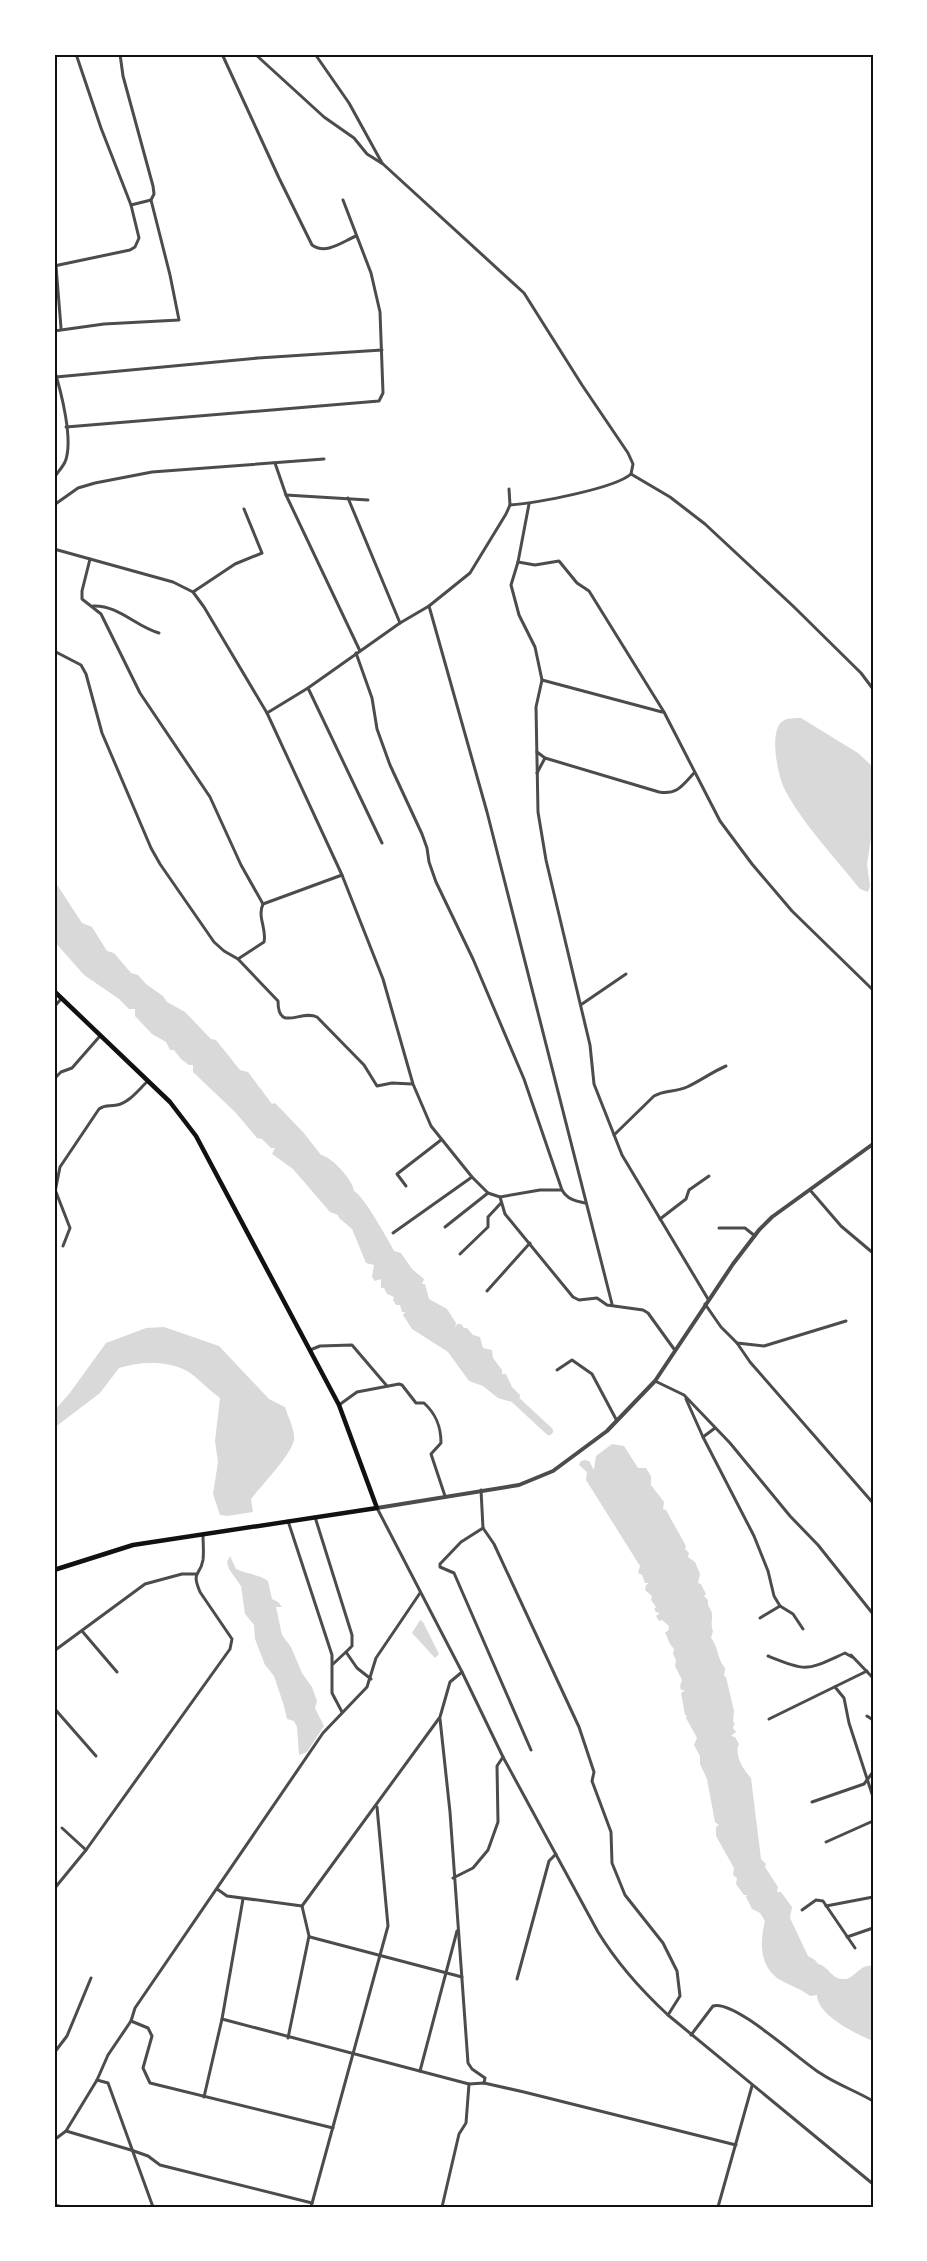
<svg xmlns="http://www.w3.org/2000/svg" width="927" height="2261" viewBox="0 0 927 2261" font-family="Ubuntu,sans-serif">
<rect width="100%" height="100%" fill="#fff"/>
<g fill="#d9d9d9">
<path d="M801 718 858 753 873 767V825L867 864 870 886 868 892 860 889C837 860 802 823 785 790 778 777 768 730 783 721 787 718 795 718 801 718Z"/>
<path d="M54 880 82 923 92 927 107 951 114 953 131 973 138 975 146 984 163 996 167 1002 185 1012 211 1039 216 1040 240 1070 248 1072 272 1104 275 1103 303 1132 321 1155C332 1157 353 1180 354 1191 364 1196 388 1240 394 1251L401 1253 412 1269 424 1279 422 1284H425L429 1299 447 1309 456 1323 455 1328 457 1324H461L464 1328H467L473 1335 480 1337 483 1348 492 1350 493 1358 502 1370V1374H506L512 1387 520 1395V1397L512 1402 498 1398 483 1386 469 1381 448 1352 412 1329 403 1315 405 1312H402L400 1305H396L393 1300 394 1297 387 1294 384 1288H381V1279L375 1281 372 1277 374 1265 366 1263 352 1229 339 1218 338 1215 330 1212 293 1169 272 1154 275 1148H271L262 1139 257 1138 235 1112 193 1072V1065H189L181 1059 174 1050H170L166 1042 152 1034 135 1016V1009H129L119 999 84 975 54 941Z"/>
<path d="M164 1327 219 1346 269 1399 285 1407C288 1417 295 1430 294 1440 291 1455 262 1485 251 1499L253 1512 227 1516 220 1515 213 1494 218 1462 215 1441 220 1398C210 1391 197 1377 187 1371 166 1360 140 1362 119 1368L100 1393 54 1428V1411L69 1394 106 1343 146 1328Z"/>
<path d="M612 1444 624 1446 638 1468H646L651 1476V1485L664 1502 663 1509 666 1510 686 1546 685 1549 689 1553 688 1557 695 1562 700 1574 698 1583 701 1584 706 1594 704 1596 708 1600C707 1606 710 1607 712 1613 713 1620 710 1623 713 1631L711 1638C719 1647 716 1657 725 1668L724 1676 726 1677 734 1711 733 1722 735 1723 733 1728 736 1732 731 1736 735 1737 739 1744C734 1755 743 1769 751 1778L761 1859 766 1864 765 1867 778 1887 777 1892H781L792 1907 790 1918 808 1956 815 1960 818 1964C828 1966 831 1978 842 1979 854 1981 859 1963 873 1966V2041C856 2034 817 2015 817 1995L810 1996C800 1988 788 1985 777 1978 759 1964 760 1941 765 1921L760 1913 752 1909 746 1897 747 1895H744L736 1884 737 1878 733 1875 734 1868 716 1836V1827L719 1825 715 1822 707 1779 700 1764V1756L694 1745 697 1738 686 1718 687 1716 685 1715 681 1693 685 1690H681L680 1686 682 1680 675 1666 676 1660 673 1654 674 1649 670 1644 665 1632 668 1631 669 1626 662 1620 659 1621 656 1616 660 1613 656 1612 654 1609 656 1607 651 1600 652 1596 645 1590 646 1585 649 1583H645L642 1575 638 1573 640 1566 586 1480 587 1472 579 1465 580 1462 584 1460 589 1461 594 1470 596 1456Z"/>
<path d="M230 1556 236 1569C246 1574 259 1574 268 1581L272 1599 278 1602 282 1607H276L282 1635 291 1647 302 1673 312 1687 317 1701 315 1708 324 1726 307 1752 299 1755 297 1727 294 1721 287 1719 284 1706 274 1676 265 1665 255 1639 254 1625 245 1614 241 1586 229 1569 227 1562Z"/>
<polygon points="420,1620 423,1622 439,1654 435,1658 412,1633"/>
</g>
<g fill="none" stroke-linecap="round" stroke-linejoin="round">
<polyline stroke="#d9d9d9" stroke-width="8" points="508,1393 549,1431"/>
<g stroke="#4c4c4c" stroke-width="3">
<path d="M222 54 279 178 312 245C326 255 342 242 356 236"/>
<path d="M255 54 324 117 354 138 367 154 383 164 524 293 582 385 628 453 633 464 631 474C614 489 535 503 510 505"/>
<polyline points="315,54 349,103 382,163"/>
<polyline points="131,205 151,200"/>
<polyline points="54,266 130,250 135,247 139,238 131,205 101,128 76,54"/>
<polyline points="56,266 61,328"/>
<polyline points="54,331 104,324 179,320 170,275 151,200 154,194 153,186 123,76 120,54"/>
<path d="M54 369C61 391 74 441 65 462 62 468 57 473 54 478"/>
<polyline points="56,377 258,358 382,350"/>
<polyline points="66,427 379,401 383,393 380,312 371,273 343,200"/>
<polyline points="275,463 286,495 360,651"/>
<polyline points="631,474 670,497 705,524 793,606 861,673 873,689"/>
<polyline points="286,495 368,500"/>
<polyline points="348,498 400,623"/>
<polyline points="529,504 518,562 511,585 519,615 535,647 542,680 536,707 538,812 546,860 590,1045 594,1084 622,1155 708,1299"/>
<polyline points="54,505 78,488 95,483 152,472 324,459"/>
<polyline points="54,549 173,582 193,592 204,607 267,713 342,875 383,979 413,1084 431,1126 472,1177 488,1193 500,1197 505,1214 573,1297 579,1300 597,1298 607,1305 643,1310 648,1313 674,1349"/>
<path d="M90 559 82 591V599L101 614 140 693 210 797 241 865 263 904C257 917 267 929 264 942L238 959"/>
<polyline points="518,562 535,565 559,561 577,583 589,591 664,712 720,821 752,864 792,911 873,990"/>
<polyline points="193,592 235,564 262,553 244,509"/>
<path d="M93 606C119 605 136 627 159 633"/>
<polyline points="429,606 487,812 612,1304"/>
<path d="M54 651 81 665 86 674 102 733 151 848 160 864 214 942 224 951 238 959 278 1001C278 1033 301 1009 317 1017L364 1065 377 1086 392 1083 412 1084"/>
<path d="M356 653 372 698 377 729 390 765 422 834 427 848 429 862 436 882 473 959 524 1079 562 1190C567 1199 575 1201 585 1203"/>
<polyline points="542,680 662,712"/>
<polyline points="308,688 382,843"/>
<polyline points="267,713 308,688 400,623 429,606 470,573 506,514 510,505 509,489"/>
<path d="M537 752 545 758 659 792C677 795 682 786 694 773"/>
<polyline points="537,773 545,758"/>
<polyline points="263,904 342,875"/>
<polyline points="582,1004 626,974"/>
<polyline points="54,1007 61,999"/>
<polyline points="54,1079 61,1072 72,1068 100,1036"/>
<path d="M614 1135 654 1096C664 1090 676 1092 687 1087 700 1081 712 1072 726 1066"/>
<polyline points="406,1186 397,1174 441,1140"/>
<polyline points="810,1190 841,1226 873,1253"/>
<polyline points="56,1192 70,1228 63,1246"/>
<path d="M54 1197 60 1167 99 1109C106 1104 109 1107 117 1105 129 1103 139 1089 148 1081"/>
<polyline points="500,1197 540,1190 562,1190"/>
<polyline points="660,1219 686,1199 689,1190 709,1176"/>
<polyline points="445,1227 488,1193"/>
<polyline points="719,1228 745,1228 755,1236"/>
<polyline points="393,1233 472,1177"/>
<polyline points="460,1254 488,1227 488,1217 501,1203"/>
<polyline points="487,1291 530,1243"/>
<polyline points="705,1304 721,1327 737,1343 764,1346 846,1321"/>
<polyline points="737,1343 750,1362 873,1503"/>
<polyline points="310,1350 320,1346 352,1345 387,1386"/>
<polyline points="557,1370 572,1360 592,1374 617,1421"/>
<polyline points="655,1381 684,1395 730,1443 790,1516 818,1545 873,1614"/>
<polyline points="686,1399 703,1437 754,1536 768,1571 774,1596 780,1606 793,1614 803,1629"/>
<path d="M339 1405 357 1392 399 1384 402 1385 416 1403H424C436 1414 441 1426 441 1443L431 1454 445 1496"/>
<polyline points="703,1437 715,1428"/>
<polyline points="481,1490 483,1528 494,1544 579,1727 594,1772 592,1781 611,1832 612,1863 625,1895 663,1943 677,1971 680,1996 668,2015"/>
<path d="M377 1508 462 1672 503 1757 598 1932C617 1963 641 1990 668 2015L873 2184"/>
<polyline points="315,1517 352,1635 352,1646 346,1652 357,1668 371,1679"/>
<polyline points="288,1521 332,1655 332,1693 342,1712"/>
<polyline points="483,1528 461,1542 440,1564 440,1567 454,1573 531,1750"/>
<polyline points="760,1618 780,1606"/>
<polyline points="82,1631 117,1672"/>
<polyline points="54,1651 145,1584 182,1574 196,1574"/>
<polyline points="851,1655 873,1678"/>
<path d="M768 1656C809 1672 805 1671 845 1653L852 1657"/>
<polyline points="333,1664 346,1652"/>
<polyline points="835,1687 844,1698 849,1723 873,1797"/>
<polyline points="54,1708 96,1756"/>
<polyline points="867,1716 873,1720"/>
<polyline points="440,1719 450,1812 468,2063 472,2069 485,2078 484,2083"/>
<polyline points="769,1719 867,1671"/>
<polyline points="812,1802 864,1784 873,1772"/>
<polyline points="62,1828 86,1850"/>
<polyline points="826,1842 873,1821"/>
<polyline points="453,1878 473,1868 488,1850 498,1822 497,1766 503,1757"/>
<path d="M54 1889 86 1850 230 1649 232 1639 200 1592C191 1570 200 1577 203 1560 204 1552 203 1543 203 1535"/>
<polyline points="217,1889 227,1896 302,1906"/>
<polyline points="826,1906 873,1897"/>
<polyline points="802,1910 816,1900 823,1901 855,1948"/>
<polyline points="310,1937 462,1977"/>
<polyline points="847,1937 873,1928"/>
<polyline points="517,1979 549,1861 556,1854"/>
<polyline points="222,2019 469,2084 484,2083 524,2092 736,2145"/>
<polyline points="131,2021 148,2028 152,2036 143,2068 150,2083 333,2128"/>
<path d="M691 2035 713 2006C734 1999 799 2060 820 2073 836 2084 856 2091 873 2101"/>
<polyline points="288,2038 309,1936 302,1906 440,1717 450,1682 462,1672"/>
<polyline points="54,2053 67,2036 91,1978"/>
<polyline points="420,2071 457,1931"/>
<polyline points="97,2080 108,2083 153,2207"/>
<polyline points="204,2097 222,2019 243,1899"/>
<polyline points="66,2131 131,2150 148,2156 160,2165 312,2203"/>
<polyline points="54,2140 66,2131 97,2080 108,2055 131,2021 135,2008 323,1733 367,1687 376,1658 420,1593"/>
<polyline points="54,2205 63,2207"/>
<polyline points="311,2207 388,1926 377,1807"/>
<polyline points="442,2207 459,2134 466,2123 469,2084"/>
<polyline points="718,2207 752,2086"/>
</g>
<polyline stroke="#4c4c4c" stroke-width="4" points="377,1508 519,1485 553,1471 607,1431 655,1381 733,1264 759,1230 772,1217 873,1144"/>
<polyline stroke="#111" stroke-width="4.5" points="54,991 170,1102 196,1136 339,1405 377,1508 133,1545 54,1570"/>
</g>
<rect width="927" height="2261" fill="none" stroke="#ffffff" stroke-width="111"/>
<rect x="56" y="56" width="816" height="2150" fill="none" stroke="#111" stroke-width="2"/>
</svg>
